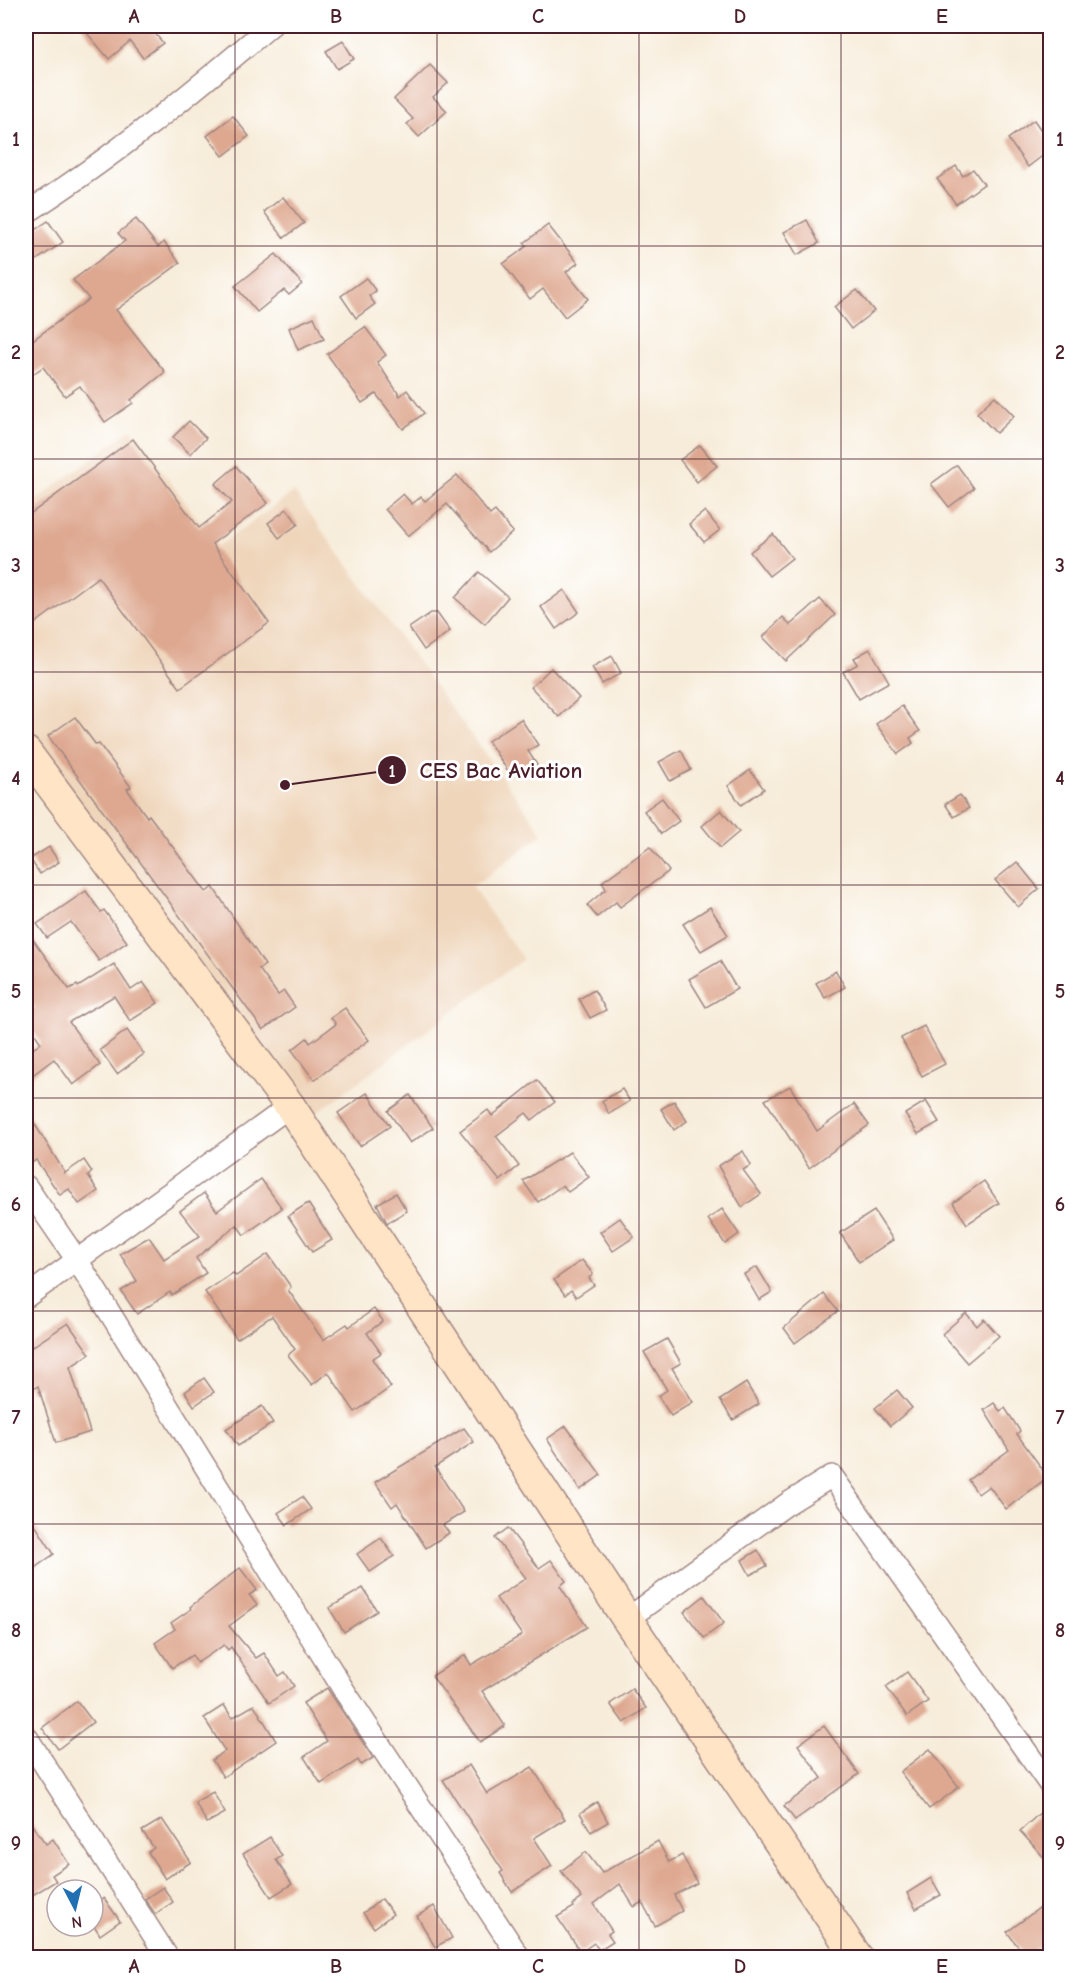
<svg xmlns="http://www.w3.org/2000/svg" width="1076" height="1983" viewBox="0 0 1076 1983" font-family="'Comic Neue',sans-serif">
<rect width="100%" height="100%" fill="#fff"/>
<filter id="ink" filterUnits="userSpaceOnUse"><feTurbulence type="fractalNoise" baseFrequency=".0167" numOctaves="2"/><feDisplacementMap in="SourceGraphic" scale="12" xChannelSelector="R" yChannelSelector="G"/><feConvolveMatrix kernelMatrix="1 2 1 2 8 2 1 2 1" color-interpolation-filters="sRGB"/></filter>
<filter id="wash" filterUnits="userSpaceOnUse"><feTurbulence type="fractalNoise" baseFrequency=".008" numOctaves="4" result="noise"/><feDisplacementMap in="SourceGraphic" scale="24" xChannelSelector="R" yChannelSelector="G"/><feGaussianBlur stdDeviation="1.35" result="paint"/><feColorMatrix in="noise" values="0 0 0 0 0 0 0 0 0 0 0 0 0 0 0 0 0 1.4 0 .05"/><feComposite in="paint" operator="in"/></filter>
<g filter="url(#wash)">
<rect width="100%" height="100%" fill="#f7ecd9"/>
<polygon fill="#efd6bb" points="131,429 218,546 294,492 543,834 472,887 523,959 315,1114 26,735 26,508"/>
<g id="blocks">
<g fill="#dea890">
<polygon points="81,26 149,26 163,43 143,58 130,41 109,59"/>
<polygon points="343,41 354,59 337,69 326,51"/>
<polygon points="430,65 448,83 433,97 447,111 419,137 407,124 413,119 394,99"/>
<polygon points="233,116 249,136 223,156 207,136"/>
<polygon points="1034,120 1050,143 1050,150 1028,167 1008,139"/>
<polygon points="956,166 963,176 973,169 984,184 956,204 937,179"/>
<polygon points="283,197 304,223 284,238 264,212"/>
<polygon points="136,219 158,247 164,242 180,263 116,310 165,372 131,400 133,403 105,422 80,386 65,396 43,367 26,379 26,345 89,299 73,280 125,241 118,233"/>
<polygon points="807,220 819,243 797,255 784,232"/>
<polygon points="48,221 63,242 31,264 26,256 26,236"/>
<polygon points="548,225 578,263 566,272 588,299 565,317 543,289 530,299 503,264 527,246 524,243"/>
<polygon points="276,254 302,284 289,295 284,290 257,312 235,286"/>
<polygon points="366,278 376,291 369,296 375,304 356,318 341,296"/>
<polygon points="857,290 874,311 851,329 834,307"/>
<polygon points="314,317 324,339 298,350 289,328"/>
<polygon points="365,327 386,355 377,362 400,396 407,390 424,413 403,429 376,394 362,403 327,354"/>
<polygon points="995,396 1014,416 996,433 977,413"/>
<polygon points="189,421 206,438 190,454 173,437"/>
<polygon points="133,439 199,528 232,502 215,484 236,466 268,503 212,544 269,623 180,688 98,577 26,630 26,517"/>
<polygon points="700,445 717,466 697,482 680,460"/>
<polygon points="957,465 974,488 949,507 931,484"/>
<polygon points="457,475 490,515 495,511 513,532 489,552 447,504 408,536 385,509 403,494 412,504 421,497 425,501"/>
<polygon points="287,509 298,524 279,538 268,523"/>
<polygon points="705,511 720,530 704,542 689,524"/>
<polygon points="773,534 792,558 769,576 750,552"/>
<polygon points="479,572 508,597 485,624 455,598"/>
<polygon points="564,590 579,612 556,629 541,607"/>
<polygon points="820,599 835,615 786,661 763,637 783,617 790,625"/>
<polygon points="431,613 437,613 450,631 424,650 409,628"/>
<polygon points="870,649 889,682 859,699 843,672 858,664 854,658"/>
<polygon points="612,656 621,673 602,684 592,667"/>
<polygon points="551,668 579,698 559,717 531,687"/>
<polygon points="902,706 920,731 910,738 913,743 898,754 876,724"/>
<polygon points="75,717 96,745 99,744 131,787 127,789 147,817 149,815 206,892 213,887 265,965 259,969 278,995 284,991 295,1007 263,1030 48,736"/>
<polygon points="521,719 538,745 528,751 537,765 523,774 519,768 510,774 488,741"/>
<polygon points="681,750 691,770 670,781 659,762"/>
<polygon points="750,770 764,789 741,805 728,786"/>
<polygon points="960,795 969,808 954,817 945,804"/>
<polygon points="662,798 679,821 661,834 644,811"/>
<polygon points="721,810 739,832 720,848 702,826"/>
<polygon points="49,847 59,862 40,874 30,859"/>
<polygon points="650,847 669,871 620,907 616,902 597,917 587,905 606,889 602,882"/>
<polygon points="1017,862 1039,889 1018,907 995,880"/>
<polygon points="86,891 101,912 104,910 127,942 99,961 71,922 47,938 37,924"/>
<polygon points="710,907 728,935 701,951 683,924"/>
<polygon points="26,930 69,989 77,985 78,987 114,964 131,990 143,982 158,1003 130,1021 114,996 69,1022 100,1065 73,1085 54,1059 26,1080 26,1054 41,1043 26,1020 26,1015 35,1008 26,995"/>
<polygon points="720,961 737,989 706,1007 689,979"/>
<polygon points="836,971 845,987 825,998 816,983"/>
<polygon points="594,990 606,1010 590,1018 579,999"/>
<polygon points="345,1008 369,1040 314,1080 292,1050 307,1038 310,1043 336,1024 331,1018"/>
<polygon points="924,1026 945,1064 922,1076 901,1038"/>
<polygon points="127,1030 144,1054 117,1074 100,1050"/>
<polygon points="537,1080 555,1102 532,1120 526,1113 496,1136 519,1166 500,1181 460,1131 488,1110 492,1116"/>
<polygon points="790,1086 817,1131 854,1104 869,1125 809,1168 765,1100"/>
<polygon points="622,1089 630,1101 609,1114 602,1101"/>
<polygon points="367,1093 390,1126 360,1146 338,1113"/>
<polygon points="410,1095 433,1128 410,1143 388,1111"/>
<polygon points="674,1101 687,1121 674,1130 661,1109"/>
<polygon points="926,1101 939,1122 918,1134 905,1114"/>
<polygon points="26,1110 65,1173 84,1160 92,1172 88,1176 98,1191 79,1204 69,1189 60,1195 36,1160 26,1167"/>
<polygon points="743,1151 751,1165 743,1170 761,1194 742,1207 718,1166"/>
<polygon points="570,1152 589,1177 568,1192 563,1185 538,1202 523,1181"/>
<polygon points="261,1179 282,1208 244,1235 237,1225 196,1258 206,1273 172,1295 170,1292 137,1314 121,1291 137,1281 120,1254 149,1237 164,1259 200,1236 180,1211 204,1193 217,1211"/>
<polygon points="984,1181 999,1203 967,1224 953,1203"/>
<polygon points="396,1193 407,1211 387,1223 377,1204"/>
<polygon points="308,1203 332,1240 312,1252 288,1216"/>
<polygon points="722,1209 739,1234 725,1244 708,1219"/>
<polygon points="874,1211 893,1240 859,1262 840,1233"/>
<polygon points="620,1218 634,1237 613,1251 600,1232"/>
<polygon points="268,1254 291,1287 288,1290 323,1340 347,1324 349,1327 374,1309 383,1321 367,1333 381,1353 372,1359 391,1387 355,1412 328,1372 312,1385 288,1355 295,1349 272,1316 237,1339 205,1292 233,1273 236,1276"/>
<polygon points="582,1260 593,1274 589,1278 594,1285 576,1297 571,1290 565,1295 554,1280"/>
<polygon points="757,1267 772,1292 759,1300 744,1274"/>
<polygon points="824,1294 838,1311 795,1343 784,1328"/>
<polygon points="966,1313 977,1326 984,1319 999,1336 967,1363 942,1334"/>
<polygon points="68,1323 90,1354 70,1367 90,1432 56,1443 38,1386 31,1391 26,1382 26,1351"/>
<polygon points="667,1339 681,1363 672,1368 693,1402 671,1416 658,1396 667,1390 644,1352"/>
<polygon points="204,1378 214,1392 194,1406 185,1392"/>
<polygon points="746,1383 759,1404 733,1420 720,1400"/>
<polygon points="897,1390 912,1408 890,1426 875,1408"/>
<polygon points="994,1403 1000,1411 1005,1408 1020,1431 1017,1434 1048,1477 1006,1509 989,1486 978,1494 968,1480 1009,1450 984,1410"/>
<polygon points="262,1406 273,1423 238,1446 226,1429"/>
<polygon points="566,1426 601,1475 580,1490 547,1439"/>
<polygon points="464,1428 474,1442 435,1467 464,1512 443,1525 449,1533 426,1548 397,1503 392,1507 375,1482"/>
<polygon points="302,1497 311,1509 287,1525 278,1513"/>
<polygon points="26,1511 54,1554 26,1574"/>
<polygon points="508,1528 539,1568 551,1560 566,1581 560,1586 587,1627 482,1691 505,1726 480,1742 432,1676 465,1655 471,1665 522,1635 496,1598 526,1578 495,1538"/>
<polygon points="381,1538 394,1556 370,1572 357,1554"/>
<polygon points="758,1550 767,1566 750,1575 742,1560"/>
<polygon points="240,1568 257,1590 249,1595 257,1605 229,1626 256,1658 264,1653 279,1676 285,1672 294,1686 269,1703 231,1647 228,1650 224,1645 197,1663 192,1655 172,1668 155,1643 175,1629 171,1623 191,1609 190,1607"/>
<polygon points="363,1588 377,1611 344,1632 329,1608"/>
<polygon points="704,1596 724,1623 704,1638 684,1612"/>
<polygon points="907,1672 928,1701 907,1716 886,1687"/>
<polygon points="327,1688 373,1758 361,1765 358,1760 321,1784 304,1757 327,1741 303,1703"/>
<polygon points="632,1689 646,1708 624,1723 610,1704"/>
<polygon points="77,1701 93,1722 58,1749 42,1728"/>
<polygon points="224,1705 232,1718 254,1705 276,1741 223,1777 212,1760 225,1751 204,1718"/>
<polygon points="824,1726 859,1774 795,1820 784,1806 822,1778 798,1745"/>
<polygon points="930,1749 959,1787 929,1809 900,1772"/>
<polygon points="469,1765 487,1794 532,1767 565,1819 534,1838 552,1866 512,1892 500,1873 503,1871 443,1780"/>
<polygon points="213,1792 225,1813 207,1823 195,1802"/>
<polygon points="597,1802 608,1822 591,1832 580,1813"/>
<polygon points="1041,1812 1050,1822 1050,1864 1020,1831"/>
<polygon points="26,1817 46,1844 53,1839 69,1864 52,1875 56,1881 26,1899"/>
<polygon points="162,1819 191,1862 165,1879 148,1852 154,1848 142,1831"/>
<polygon points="270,1837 282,1856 276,1860 292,1884 271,1897 243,1854"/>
<polygon points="658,1841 669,1862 682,1855 697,1883 674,1895 682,1911 655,1926 642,1902 634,1907 620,1884 594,1904 612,1931 608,1934 613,1941 599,1950 594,1943 581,1952 557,1917 574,1907 573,1905 582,1898 561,1871 586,1852 602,1873"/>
<polygon points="931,1878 941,1895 916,1909 907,1893"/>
<polygon points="163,1887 173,1902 155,1914 145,1899"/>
<polygon points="104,1898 120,1921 100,1935 93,1924 93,1906"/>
<polygon points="382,1899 393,1914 374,1928 363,1913"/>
<polygon points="1050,1900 1050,1938 1026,1957 1007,1932"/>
<polygon points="434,1906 452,1938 435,1947 417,1916"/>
</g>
</g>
</g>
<g filter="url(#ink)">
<use href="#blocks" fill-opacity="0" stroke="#a08682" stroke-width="1.5"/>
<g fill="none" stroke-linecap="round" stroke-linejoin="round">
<defs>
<g id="street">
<path d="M26 213C112 158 192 93 270 26"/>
<polyline points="26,1186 77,1260 345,1692 520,1958"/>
<polyline points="26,1297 290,1106"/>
<polyline points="627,1619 787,1504 832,1476 1050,1785"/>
<polyline points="26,1736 168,1958"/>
</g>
<polyline id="secondary" points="26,752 290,1106 627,1619 858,1958"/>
</defs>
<use href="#street" stroke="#a08682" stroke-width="24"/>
<use href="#secondary" stroke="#a08682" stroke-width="33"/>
<use href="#street" stroke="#fff" stroke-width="21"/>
<use href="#secondary" stroke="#ffe4c6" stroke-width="30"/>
</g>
</g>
<path fill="none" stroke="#4a1f2b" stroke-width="1.5" stroke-opacity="0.55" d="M235 26V1958M437 26V1958M639 26V1958M841 26V1958M26 246H1050M26 459H1050M26 672H1050M26 885H1050M26 1098H1050M26 1311H1050M26 1524H1050M26 1737H1050"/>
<path fill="none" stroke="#4a1f2b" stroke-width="2" d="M285 785L392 770"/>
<g fill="#4a1f2b" stroke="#fff" stroke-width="2">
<circle cx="285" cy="785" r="6"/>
<circle cx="392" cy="770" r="15"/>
</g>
<g font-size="18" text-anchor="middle" font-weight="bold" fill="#fff">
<text x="392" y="777">1</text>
</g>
<g font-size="22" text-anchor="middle" font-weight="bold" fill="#4a1f2b" stroke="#fff" stroke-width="6" stroke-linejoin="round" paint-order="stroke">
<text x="501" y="778">CES Bac Aviation</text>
</g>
<rect width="1076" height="1983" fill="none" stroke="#fff" stroke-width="66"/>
<g transform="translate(75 1908) rotate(173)"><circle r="28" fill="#ffffff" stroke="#b7a5aa" stroke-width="1.5"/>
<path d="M0-4.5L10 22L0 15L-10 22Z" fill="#1f6fb2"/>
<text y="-9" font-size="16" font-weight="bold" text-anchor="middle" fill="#4a1f2b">N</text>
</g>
<rect x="33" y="33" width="1010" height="1917" fill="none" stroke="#4a1f2b" stroke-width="2"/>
<g font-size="20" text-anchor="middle" font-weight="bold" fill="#4a1f2b">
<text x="134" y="23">A</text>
<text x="336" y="23">B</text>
<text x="538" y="23">C</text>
<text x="740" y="23">D</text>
<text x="942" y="23">E</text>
<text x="16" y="146">1</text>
<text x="1060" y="146">1</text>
<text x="16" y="359">2</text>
<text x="1060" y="359">2</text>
<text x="16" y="572">3</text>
<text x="1060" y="572">3</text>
<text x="16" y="785">4</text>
<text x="1060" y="785">4</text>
<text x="16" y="998">5</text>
<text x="1060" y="998">5</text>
<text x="16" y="1211">6</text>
<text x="1060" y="1211">6</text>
<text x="16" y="1424">7</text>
<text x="1060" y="1424">7</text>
<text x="16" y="1637">8</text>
<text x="1060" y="1637">8</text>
<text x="16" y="1850">9</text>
<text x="1060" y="1850">9</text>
<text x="134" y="1973">A</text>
<text x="336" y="1973">B</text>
<text x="538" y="1973">C</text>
<text x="740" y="1973">D</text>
<text x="942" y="1973">E</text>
</g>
</svg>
